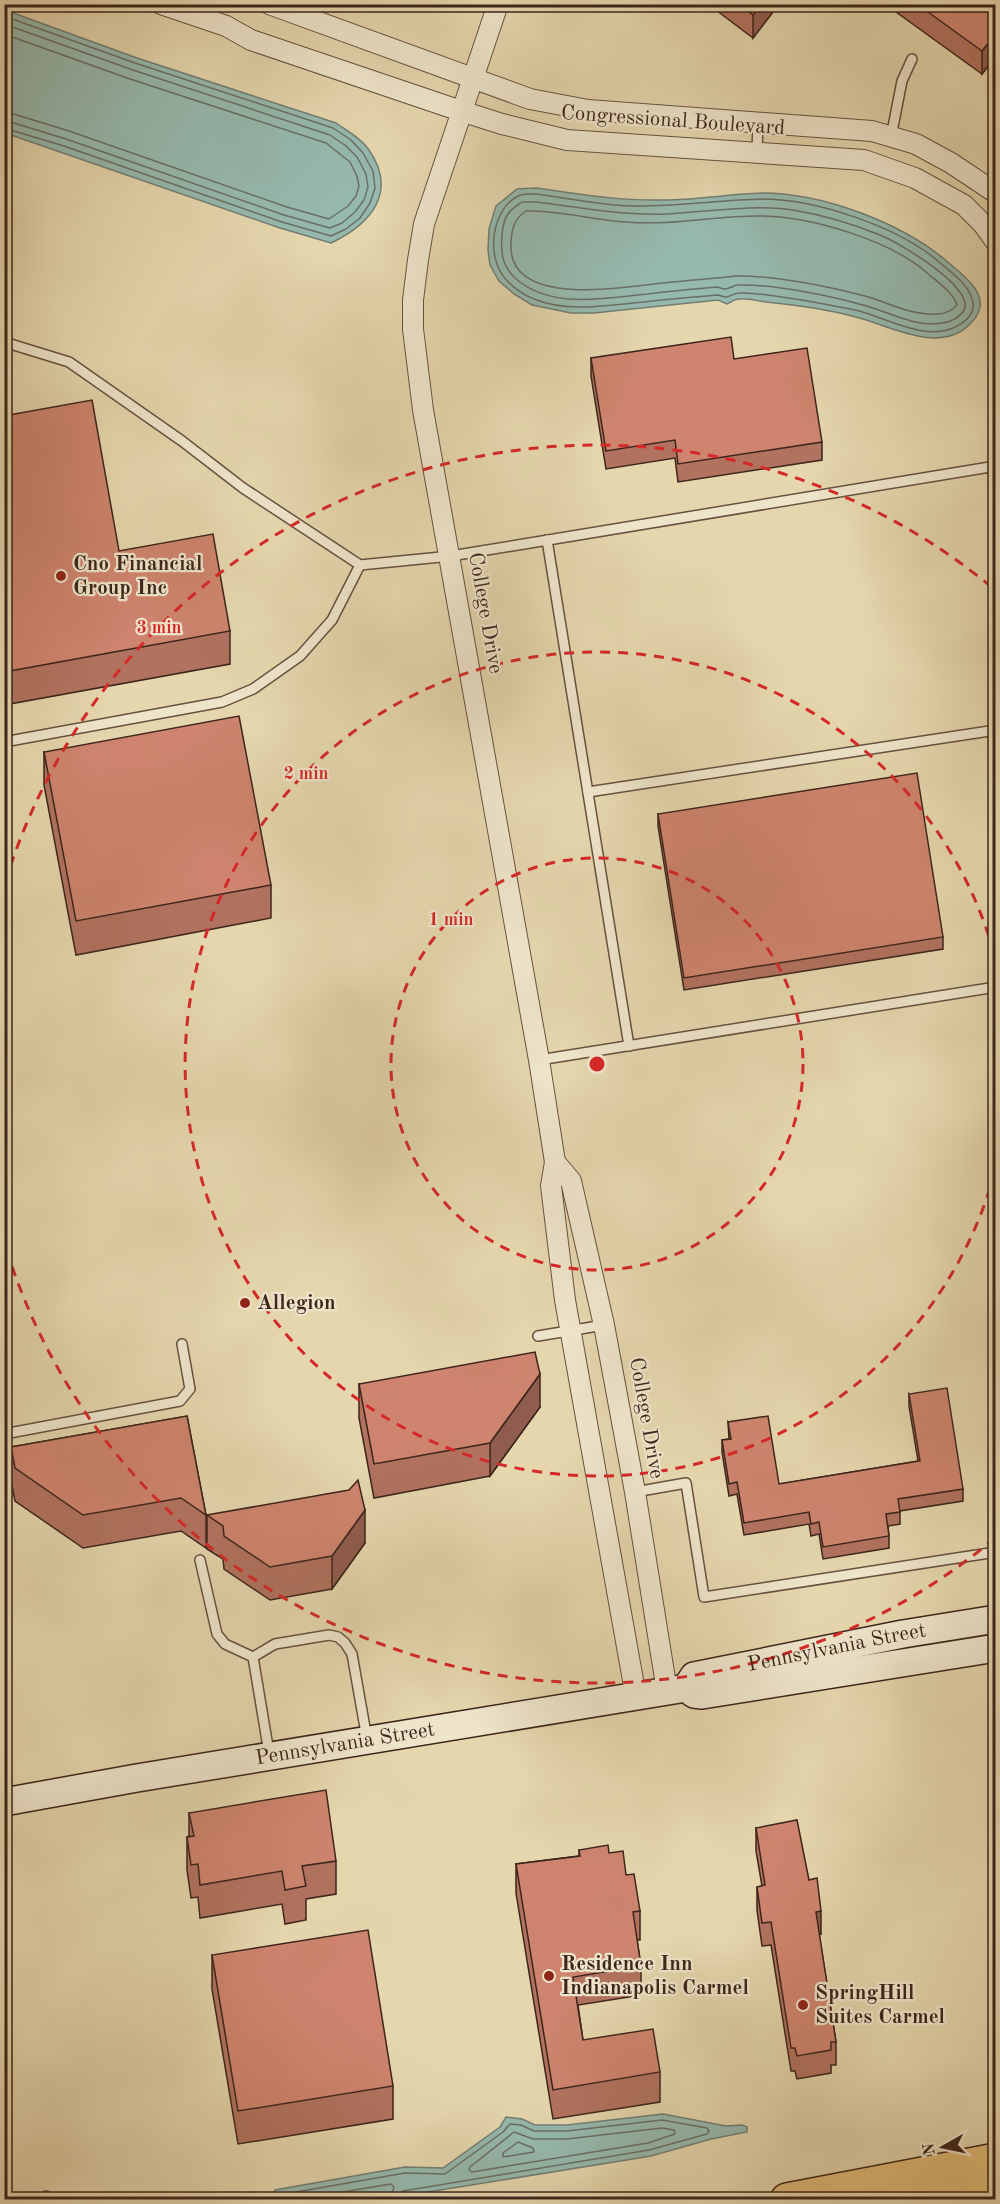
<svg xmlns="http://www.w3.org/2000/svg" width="1000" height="2204" viewBox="0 0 1000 2204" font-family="'Old Standard TT',serif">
<rect width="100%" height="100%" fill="#e5d6ad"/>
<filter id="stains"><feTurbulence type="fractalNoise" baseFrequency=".00333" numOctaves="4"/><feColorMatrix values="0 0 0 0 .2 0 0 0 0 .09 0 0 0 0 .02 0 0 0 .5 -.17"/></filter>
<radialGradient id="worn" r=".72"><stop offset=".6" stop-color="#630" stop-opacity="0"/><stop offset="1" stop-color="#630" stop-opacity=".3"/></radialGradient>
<g fill="#96b9ae" stroke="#727e73" stroke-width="1.5">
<path d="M5 10 137 58 336 123C347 131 361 138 369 150 398 192 371 224 331 243L280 228 5 133Z"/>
<path d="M536 188C578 194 620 201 663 200 696 200 729 194 762 193 824 193 905 224 950 264 962 274 983 290 980 307 979 315 973 321 968 326 938 354 888 325 856 317 827 309 796 305 766 302 758 301 748 298 739 299 735 299 731 302 727 304L718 300 594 313H571L532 305 514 294 499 281 490 265 488 250 489 229 496 206 517 189Z"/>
<polygon points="663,2114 726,2126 742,2125 747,2127 747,2132 711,2139 651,2156 385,2199 270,2199 275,2190 405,2167 443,2168 500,2127 506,2117 522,2119 535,2125 567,2125"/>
</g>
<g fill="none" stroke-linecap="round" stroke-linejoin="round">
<g stroke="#696f64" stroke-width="1.5">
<polyline points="4,16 135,63 333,128 351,140 363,153 373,171 375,188 370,203 360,218 346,229 331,236 282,222 64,146 4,128"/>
<polyline points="4,24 133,70 330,135 346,146 357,157 366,174 368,187 364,200 355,212 342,223 330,228 284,215 66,139 4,120"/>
<polyline points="4,34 130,79 326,143 350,162 357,176 359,186 356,196 348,206 329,219 287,207 69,131 4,111"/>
<path d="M536 194C567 198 599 205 631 206 675 207 718 200 762 199 816 199 899 227 939 262 951 272 968 284 972 299 975 307 973 313 967 319 935 349 890 318 855 310 833 306 811 301 788 298 773 296 754 292 739 293 734 293 730 297 726 297 723 297 720 295 717 295 693 297 668 299 644 302 608 305 568 313 534 299 523 295 511 286 504 277 486 255 492 209 518 196 523 193 530 194 536 194Z"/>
<path d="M522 202H536C579 207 623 216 667 214 709 212 751 204 793 210 823 215 853 224 880 235 898 242 982 291 962 313 957 319 950 322 942 323 914 328 886 310 859 304 827 295 771 284 738 285 733 285 730 289 725 289 722 289 719 287 716 287 694 289 671 291 648 294 604 298 551 310 515 278 507 270 502 261 502 250 501 240 502 222 508 214 511 209 518 205 522 202Z"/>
<path d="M526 211C559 210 593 220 626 222 672 226 718 215 763 216 812 217 889 240 926 272 936 281 953 292 957 305 949 314 939 315 928 314 904 313 883 300 861 295 825 286 775 276 738 276 730 276 724 278 716 278 693 280 669 282 646 285 610 289 506 305 511 242 512 228 514 219 526 211Z"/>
<polygon points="662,2128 674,2130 675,2134 648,2143 472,2172 469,2170 470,2167 514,2132 533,2139 567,2139"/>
<polygon points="518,2142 533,2148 534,2152 503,2157 503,2153"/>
<polyline points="276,2200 279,2195 405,2173 445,2174 503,2132 510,2124 521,2125 534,2131 567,2131 662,2120 707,2128 709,2131 707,2134 649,2150 403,2191 398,2194 397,2200"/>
<polyline points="294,2200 391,2184 394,2187 390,2200"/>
</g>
<defs>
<g id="lane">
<polyline points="891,137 902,81 912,59"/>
<polyline points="757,152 758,123"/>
<polyline points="4,342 69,362 182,441 243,488 360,565 451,556 996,466"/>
<polyline points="547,540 629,1046"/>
<polyline points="4,742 222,702 253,689 300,656 332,620 360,565"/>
<polyline points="588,792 996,730"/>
<polyline points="539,1060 996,987"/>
<polyline points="538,1336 604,1325"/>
<polyline points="4,1434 180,1401 190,1389 182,1344"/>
<polyline points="635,1492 686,1483 704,1597 996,1552"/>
<polyline points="200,1560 217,1634 225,1644 253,1657 269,1753"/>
<polyline points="253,1657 275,1644 329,1635 338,1637 345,1643 352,1654 367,1739"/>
<polyline points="44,2200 46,2196"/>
</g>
<g id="street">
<polyline points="161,4 226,26 251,40 461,111 502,124 567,140 864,160 915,178 964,205 983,224 996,242"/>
<polyline points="269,4 530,99 588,110 872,131 916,144 951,163 996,193"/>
<polyline points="498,4 424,224 418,260 413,300 413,329 423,410 539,1060 555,1162 551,1186 565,1300 636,1697"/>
<polyline points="555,1162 571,1181 604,1325 635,1492 667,1691"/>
</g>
<g id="secondary">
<path id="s1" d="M686 1688 694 1676 903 1634 996 1619"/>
<path id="s2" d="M4 1802 137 1778 686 1688 694 1694 702 1695 996 1648"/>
</g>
<g id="highway">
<polyline points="787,2200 996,2160"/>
<polyline points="928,2200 996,2189"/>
</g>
</defs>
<use href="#lane" stroke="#665140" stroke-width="12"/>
<use href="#street" stroke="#665140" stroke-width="22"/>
<use href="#secondary" stroke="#3c251b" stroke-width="30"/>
<use href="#highway" stroke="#3c251b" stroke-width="36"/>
<use href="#lane" stroke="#eee4ca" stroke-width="9"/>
<use href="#street" stroke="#eee4ca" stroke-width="20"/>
<use href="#secondary" stroke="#eee4ca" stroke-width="27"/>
<use href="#highway" stroke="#e2bb76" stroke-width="33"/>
</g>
<g fill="#b1725f" stroke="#3c251b" stroke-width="1.5">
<polygon points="708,4 779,4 753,38"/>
<polygon points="885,4 996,4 996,56 982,74"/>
<polygon points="591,358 734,359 822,442 822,460 678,482 675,458 606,469 591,376"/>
<polygon points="4,416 119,551 230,631 230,664 4,705"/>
<polygon points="44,752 271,885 271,918 76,955 44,785"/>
<polygon points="658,814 943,937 943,949 684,990 658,826"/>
<polygon points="359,1384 540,1407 490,1476 374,1498 359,1418"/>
<polygon points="909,1394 963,1489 963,1501 900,1511 900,1524 888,1526 889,1536 889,1548 823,1559 819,1534 811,1536 809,1524 744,1535 737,1494 729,1496 722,1452 722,1440 729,1439 728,1422 779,1484 918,1461 909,1406"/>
<polygon points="187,1416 206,1515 206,1548 181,1531 83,1548 15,1501 11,1481 11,1447"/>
<polygon points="207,1515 365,1543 332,1589 270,1600 224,1569 223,1559 207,1549"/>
<polygon points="189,1813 336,1861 336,1894 306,1899 306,1920 285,1924 282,1904 200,1918 198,1897 191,1898 187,1870 187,1837 189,1836"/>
<polygon points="756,1828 809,1880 821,1934 819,1934 836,2042 836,2065 831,2065 831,2073 797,2079 795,2071 791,2071 771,1945 762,1946 757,1910 757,1887 762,1886 756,1851"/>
<polygon points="579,1850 609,1853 626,1875 640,1911 640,1940 637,1940 641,1966 641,1995 578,2005 583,2040 660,2072 660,2102 553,2119 516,1893 516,1864 579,1856"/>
<polygon points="212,1955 393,2086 393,2119 238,2144 212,1989"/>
</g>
<g fill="#905c4d" stroke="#3c251b" stroke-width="1.5">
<polygon points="761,4 779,4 753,38 753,15"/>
<polygon points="996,33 996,56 982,74 982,51"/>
<polygon points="540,1374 540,1407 490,1476 490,1443"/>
<polygon points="365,1510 365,1543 332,1589 332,1556"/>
<polygon points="821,1911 821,1934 816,1935 816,1912"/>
</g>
<g fill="#ce846e" stroke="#3c251b" stroke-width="1.5">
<polygon points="739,4 761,4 753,15"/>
<polygon points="917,4 996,4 996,33 982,51"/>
<polygon points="731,337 734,359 807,348 822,442 678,464 675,440 606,451 591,358"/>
<polygon points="92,400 119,551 213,534 230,631 4,672 4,416"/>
<polygon points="239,716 271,885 76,921 44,752"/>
<polygon points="917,773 943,937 684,978 658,814"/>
<polygon points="535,1352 540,1374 490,1443 374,1464 359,1384"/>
<polygon points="947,1388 963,1489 898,1499 900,1512 886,1514 889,1536 823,1547 819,1522 811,1524 809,1512 744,1523 737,1482 729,1484 722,1440 731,1439 728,1422 768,1416 779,1484 920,1461 909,1394"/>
<polygon points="187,1416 206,1515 181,1498 83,1515 15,1468 11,1447"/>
<polygon points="358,1480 365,1510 332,1556 270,1567 224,1536 223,1526 207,1515 349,1490"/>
<polygon points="326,1790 336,1861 302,1866 306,1886 285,1890 282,1871 200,1885 198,1864 191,1865 187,1837 194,1836 189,1813"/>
<polygon points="797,1820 809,1880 817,1878 821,1911 816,1912 836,2042 831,2042 831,2050 797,2056 795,2048 791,2048 771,1922 762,1923 757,1887 765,1885 756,1828"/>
<polygon points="608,1845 609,1853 623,1851 626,1875 634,1874 640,1911 633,1912 641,1966 573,1977 583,2040 653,2029 660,2072 553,2090 516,1864 580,1856 579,1850"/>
<polygon points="368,1930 393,2086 238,2111 212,1955"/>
</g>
<g fill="none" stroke="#d62828" stroke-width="3" stroke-dasharray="10 8">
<circle cx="597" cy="1064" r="206"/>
<path d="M995 1171A412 412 0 1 1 995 957"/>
<path d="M995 1538A619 619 0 0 1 5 1245M5 883A619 619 0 0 1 995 590"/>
</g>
<g fill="#8f2418" stroke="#eee4ca" stroke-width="2">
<circle cx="61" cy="576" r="6"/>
<circle cx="245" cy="1303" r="6"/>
<circle cx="549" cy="1976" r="6"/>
<circle cx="803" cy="2005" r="6"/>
</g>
<g text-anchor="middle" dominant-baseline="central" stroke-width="4.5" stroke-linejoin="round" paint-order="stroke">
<g font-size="21" fill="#3c251b" stroke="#eee4ca">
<text transform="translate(673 121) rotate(4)">Congressional Boulevard</text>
<text transform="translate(485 613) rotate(80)">College Drive</text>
<text transform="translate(646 1418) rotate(80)">College Drive</text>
<text stroke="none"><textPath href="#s1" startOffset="160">Pennsylvania Street</textPath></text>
<text stroke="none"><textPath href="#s2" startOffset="346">Pennsylvania Street</textPath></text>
</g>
<g font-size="21" font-weight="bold" fill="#3c251b" stroke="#eee4ca" text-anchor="start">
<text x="73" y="564">Cno Financial<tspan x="73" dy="24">Group Inc</tspan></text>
<text x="257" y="1303">Allegion</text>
<text x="561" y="1964">Residence Inn<tspan x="561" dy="24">Indianapolis Carmel</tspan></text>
<text x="815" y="1993">SpringHill<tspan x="815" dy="24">Suites Carmel</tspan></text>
</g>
</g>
<circle cx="597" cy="1064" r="9" fill="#d62828" stroke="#eee4ca" stroke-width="3"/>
<g font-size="18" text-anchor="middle" font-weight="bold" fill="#d62828" stroke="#eee4ca" stroke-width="4.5" stroke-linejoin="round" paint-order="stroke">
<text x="159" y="633">3 min</text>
<text x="306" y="779">2 min</text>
<text x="451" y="925">1 min</text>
</g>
<rect width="1000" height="2204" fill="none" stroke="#e5d6ad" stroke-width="24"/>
<rect x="6" y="6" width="988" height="2192" fill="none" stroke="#3c251b" stroke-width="3"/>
<rect x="12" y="12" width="976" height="2180" fill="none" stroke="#3c251b" stroke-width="1.5"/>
<g transform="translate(943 2147) rotate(261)" stroke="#eee4ca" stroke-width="4.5" paint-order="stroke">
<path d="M0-4.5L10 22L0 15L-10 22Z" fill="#3c251b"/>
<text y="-9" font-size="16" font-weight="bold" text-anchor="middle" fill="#3c251b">N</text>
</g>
<rect width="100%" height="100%" filter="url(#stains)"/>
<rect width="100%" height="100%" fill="url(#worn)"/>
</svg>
